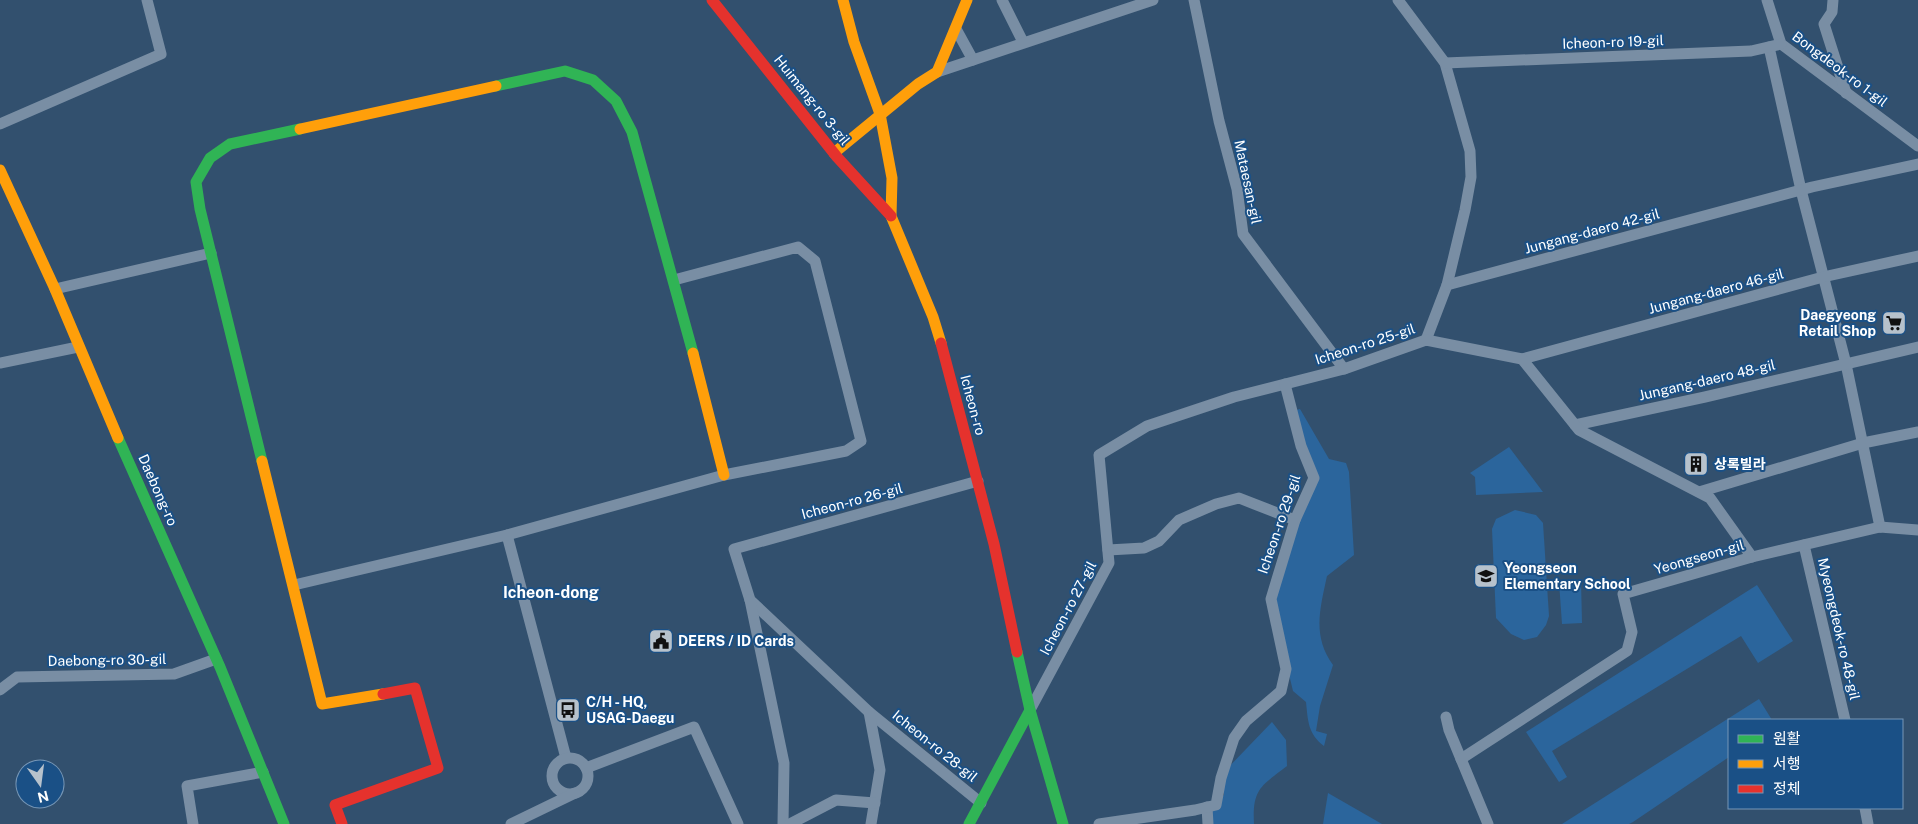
<svg xmlns="http://www.w3.org/2000/svg" width="1918" height="824" viewBox="0 0 1918 824" font-family="'Public Sans','Noto Sans KR',sans-serif">
<rect width="100%" height="100%" fill="#32506e"/>
<g fill="#2b659c">
<path d="M1300 409 1329 459 1346 463 1349 472 1354 555 1327 576C1320 609 1312 636 1333 665L1320 706 1316 731 1327 734 1324 746C1308 734 1308 721 1306 702L1293 691 1271 599 1314 478 1292 411Z"/>
<polygon points="1509,447 1543,492 1476,495 1475,477 1470,473"/>
<polygon points="1515,510 1536,515 1543,523 1549,616 1546,625 1537,637 1524,640 1511,634 1496,618 1492,529 1496,519"/>
<polygon points="1581,581 1582,623 1562,624 1559,582"/>
<polygon points="1757,585 1793,641 1758,663 1741,636 1552,751 1567,777 1559,782 1526,732"/>
<polygon points="1759,699 1772,720 1729,720 1729,757 1633,822 1629,824 1562,824"/>
<path d="M1272 722 1286 740 1287 766C1261 786 1252 789 1254 824H1208L1207 807 1224 795 1223 773Z"/>
<polygon points="1328,793 1382,824 1323,824"/>
</g>
<g fill="none" stroke-linecap="round" stroke-linejoin="round">
<g stroke="#798ea4" stroke-width="11">
<polyline points="1002,0 1023,42"/>
<polyline points="1194,0 1219,121 1237,189 1243,234 1344,369"/>
<polyline points="1398,0 1445,63 1470,151 1471,177 1465,210 1447,285 1426,340"/>
<polyline points="1767,0 1781,44 1918,146"/>
<polyline points="1833,0 1832,12 1824,24 1846,93"/>
<polyline points="956,29 973,60"/>
<polyline points="1769,47 1801,190 1846,364 1880,527"/>
<polyline points="1445,63 1751,51 1781,44"/>
<polyline points="937,72 1153,0"/>
<polyline points="0,124 161,54 147,0"/>
<polyline points="1447,285 1812,187 1918,164"/>
<polyline points="55,289 211,253"/>
<polyline points="1522,359 1823,277 1918,256"/>
<polyline points="0,363 78,347"/>
<polyline points="1575,425 1705,397 1918,347"/>
<polyline points="978,481 734,549 750,600 869,712 981,803"/>
<polyline points="1699,492 1863,443 1918,432"/>
<polyline points="507,535 566,758"/>
<polyline points="1804,545 1845,720"/>
<polyline points="1108,550 1144,548 1159,541 1179,520 1216,504 1239,498 1295,520"/>
<polyline points="294,585 507,535 724,475 846,451 861,441 815,261 798,247 674,280"/>
<polyline points="750,600 784,763 783,824"/>
<polyline points="0,690 17,677 174,674 216,659"/>
<polyline points="1030,710 1109,563 1099,455 1147,426 1234,397 1344,369 1426,340 1522,359 1579,430 1710,498 1752,557"/>
<polyline points="869,712 880,770 871,824"/>
<polyline points="1446,717 1449,730 1488,824"/>
<circle cx="570" cy="776" r="18"/>
<polyline points="1461,759 1627,651 1632,632 1623,594 1752,557 1880,527 1918,530"/>
<polyline points="586,768 694,727 738,824"/>
<polyline points="1207,807 1208,824"/>
<polyline points="1865,808 1868,824"/>
<polyline points="193,824 187,786 263,772"/>
<polyline points="511,824 575,793"/>
<polyline points="790,824 836,800 875,803"/>
<polyline points="1099,824 1195,810 1216,805 1221,778 1234,738 1246,721 1281,691 1286,669 1271,599 1295,520 1314,478 1301,446 1285,384"/>
</g>
<g stroke="#30b455" stroke-width="11">
<polyline points="496,86 565,71 593,80 616,101 632,132 693,353"/>
<polyline points="118,438 220,667 284,824"/>
<polyline points="262,461 200,209 196,182 210,158 230,144 300,129"/>
<polyline points="1017,652 1030,710 1063,824"/>
<polyline points="969,824 1030,710"/>
</g>
<g stroke="#ff9f0a" stroke-width="11">
<polyline points="843,0 854,42 880,114 892,178 891,216 933,317 941,343"/>
<polyline points="300,129 496,86"/>
<polyline points="834,153 918,84 937,72 967,0"/>
<polyline points="0,170 55,289 118,438"/>
<polyline points="693,353 724,475"/>
<polyline points="262,461 322,704 383,694"/>
</g>
<g stroke="#e5322d" stroke-width="11">
<polyline points="712,0 837,157 891,216"/>
<polyline points="941,343 994,544 1017,652"/>
<polyline points="342,824 335,805 438,768 415,688 383,694"/>
</g>
</g>
<defs>
<symbol id="supermarket-square" viewBox="-11 -11 22 22"><rect x="-9" y="-9" width="18" height="18" rx="4" fill="#b7c2cc" stroke="#1a5086"/><path d="M-6-5.5h2.5l.6 2H6L4.5 2H-2.5L-4.4-4H-6ZM-1.5 3.2a1.3 1.3 0 1 0 .1 0ZM3 3.2a1.3 1.3 0 1 0 .1 0Z" fill="#111"/></symbol>
<symbol id="building-square" viewBox="-11 -11 22 22"><rect x="-9" y="-9" width="18" height="18" rx="4" fill="#b7c2cc" stroke="#1a5086"/><path d="M-4-6H4V6H1V3H-1V6H-4ZM-2.5-4.3h1.7v1.8h-1.7ZM.8-4.3h1.7v1.8H.8ZM-2.5-1h1.7V.8h-1.7ZM.8-1h1.7V.8H.8Z" fill="#111"/></symbol>
<symbol id="school-square" viewBox="-11 -11 22 22"><rect x="-9" y="-9" width="18" height="18" rx="4" fill="#b7c2cc" stroke="#1a5086"/><path d="M0-5L7-2L0 1L-7-2ZM-4 1L0 2.5L4 1V4Q0 6-4 4Z" fill="#111"/></symbol>
<symbol id="civic-square" viewBox="-11 -11 22 22"><rect x="-9" y="-9" width="18" height="18" rx="4" fill="#b7c2cc" stroke="#1a5086"/><path d="M-.6-6.5H3V-4.5H.6V-3L4-1V1h2V6H-6V1h2V-1L-.6-3ZM-1.2 2.5V6h2.4V2.5Z" fill="#111"/></symbol>
<symbol id="bus-square" viewBox="-11 -11 22 22"><rect x="-9" y="-9" width="18" height="18" rx="4" fill="#b7c2cc" stroke="#1a5086"/><path d="M-5-6H5V4H4V6H2V4H-2V6H-4V4H-5ZM-3.5-4V0h7V-4ZM-3.5 1.2v1.5H-2V1.2ZM2 1.2v1.5H3.5V1.2Z" fill="#111"/></symbol>
</defs>
<g fill-rule="evenodd">
<use href="#supermarket-square" x="1880" y="309" width="28" height="28"/>
<use href="#building-square" x="1682" y="450" width="28" height="28"/>
<use href="#school-square" x="1472" y="562" width="28" height="28"/>
<use href="#civic-square" x="647" y="627" width="28" height="28"/>
<use href="#bus-square" x="554" y="696" width="28" height="28"/>
</g>
<g text-anchor="middle" dominant-baseline="central" stroke-width="4" stroke-linejoin="round" paint-order="stroke">
<g font-size="14" fill="#fff" stroke="#1a5086">
<text transform="translate(1613 42) rotate(-2)">Icheon-ro 19-gil</text>
<text transform="translate(1840 69) rotate(37)">Bongdeok-ro 1-gil</text>
<text transform="translate(812 100) rotate(51)">Huimang-ro 3-gil</text>
<text transform="translate(1248 182) rotate(78)">Mataesan-gil</text>
<text transform="translate(1592 231) rotate(-15)">Jungang-daero 42-gil</text>
<text transform="translate(1716 291) rotate(-15)">Jungang-daero 46-gil</text>
<text transform="translate(1365 344) rotate(-18)">Icheon-ro 25-gil</text>
<text transform="translate(1707 380) rotate(-13)">Jungang-daero 48-gil</text>
<text transform="translate(973 405) rotate(75)">Icheon-ro</text>
<text transform="translate(158 490) rotate(66)">Daebong-ro</text>
<text transform="translate(852 501) rotate(-15)">Icheon-ro 26-gil</text>
<text transform="translate(1279 524) rotate(-71)">Icheon-ro 29-gil</text>
<text transform="translate(1699 557) rotate(-16)">Yeongseon-gil</text>
<text transform="translate(1068 608) rotate(-62)">Icheon-ro 27-gil</text>
<text transform="translate(1839 629) rotate(77)">Myeongdeok-ro 48-gil</text>
<text transform="translate(107 660) rotate(-1)">Daebong-ro 30-gil</text>
<text transform="translate(935 746) rotate(39)">Icheon-ro 28-gil</text>
</g>
<g font-size="14" font-weight="bold" fill="#fff" stroke="#1a5086" text-anchor="start">
<text x="1876" y="315" text-anchor="end">Daegyeong<tspan x="1876" dy="16">Retail Shop</tspan></text>
<text x="1714" y="464">상록빌라</text>
<text x="1504" y="568">Yeongseon<tspan x="1504" dy="16">Elementary School</tspan></text>
<text x="678" y="641">DEERS / ID Cards</text>
<text x="586" y="702">C/H - HQ,<tspan x="586" dy="16">USAG-Daegu</tspan></text>
</g>
<g font-size="16" font-weight="bold" fill="#fff" stroke="#1a5086">
<text x="551" y="592">Icheon-dong</text>
</g>
</g>
<rect x="1728" y="719" width="175" height="90" fill="#1a5086" stroke="#7696b6"/>
<rect x="1738" y="735" width="25" height="8" fill="#30b455" stroke="#7696b6"/>
<text x="1773" y="744" font-size="15" fill="#ffffff">원활</text>
<rect x="1738" y="760" width="25" height="8" fill="#ff9f0a" stroke="#7696b6"/>
<text x="1773" y="769" font-size="15" fill="#ffffff">서행</text>
<rect x="1738" y="785" width="25" height="8" fill="#e5322d" stroke="#7696b6"/>
<text x="1773" y="794" font-size="15" fill="#ffffff">정체</text>
<g transform="translate(40 784) rotate(166)"><circle r="24" fill="#1a5086" stroke="#7696b6"/>
<path d="M0-4L9 19L0 12L-9 19Z" fill="#b7c2cc"/>
<text y="-8" font-size="14" font-weight="bold" text-anchor="middle" fill="#ffffff">N</text>
</g>
</svg>
